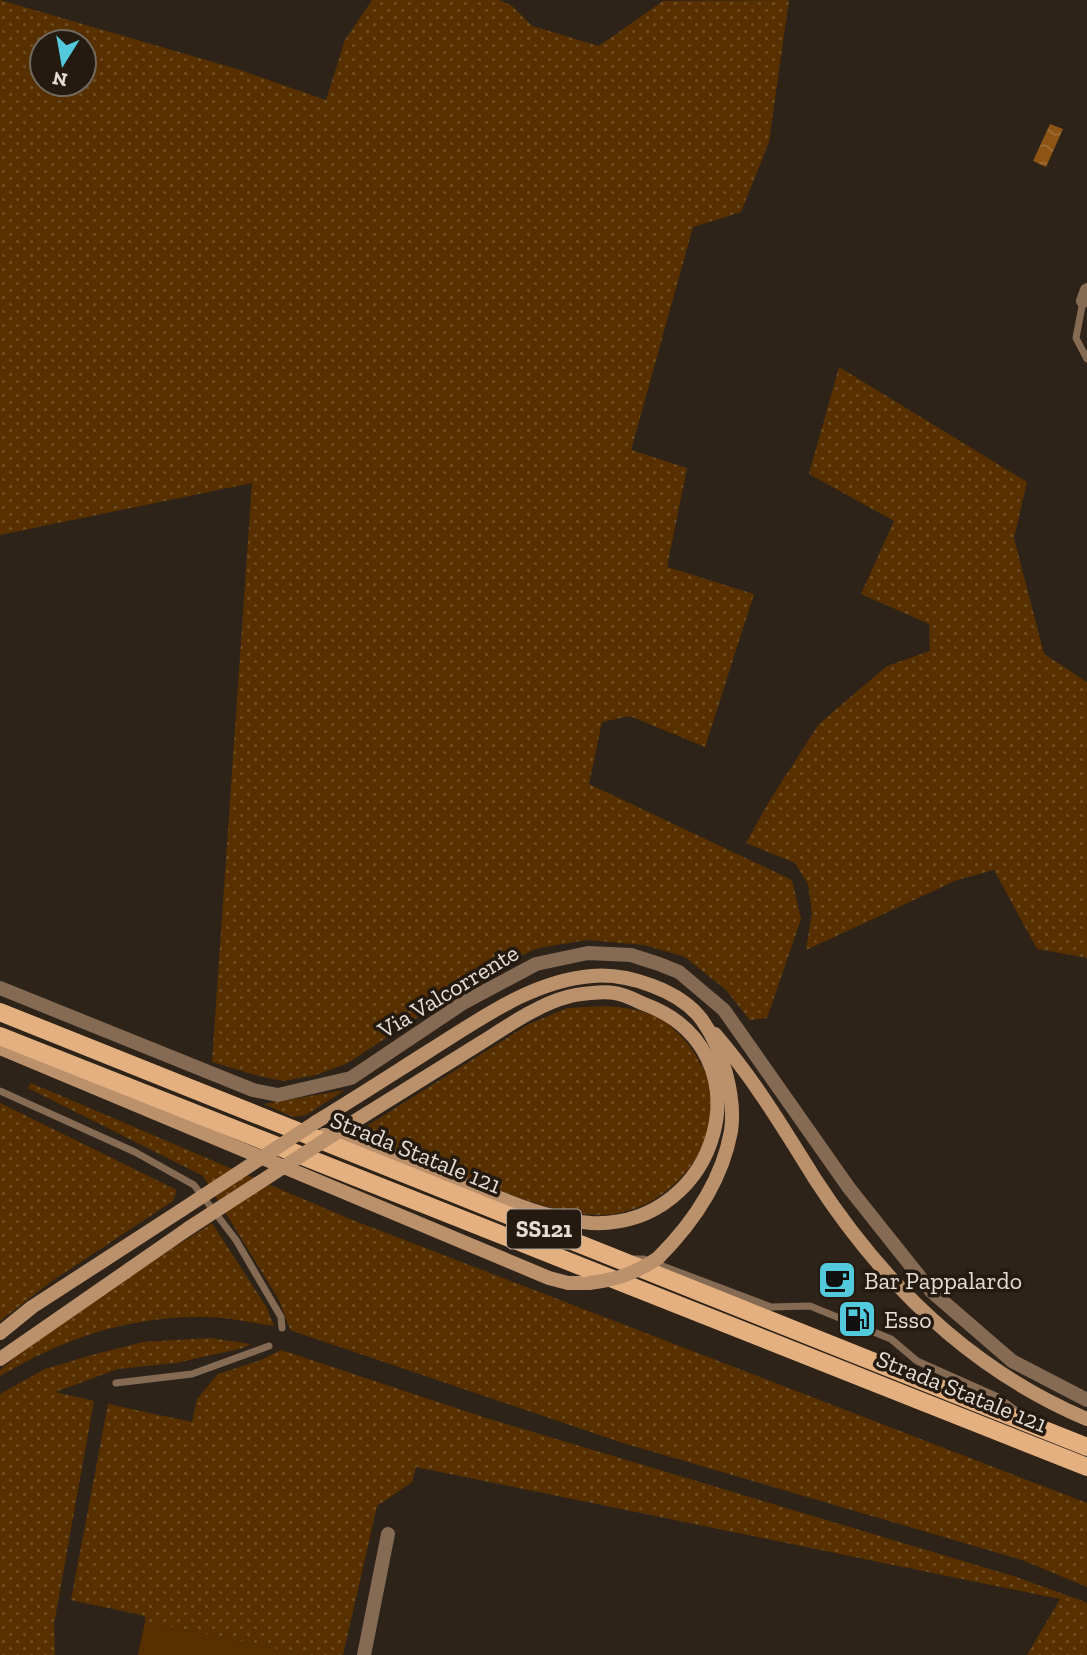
<svg xmlns="http://www.w3.org/2000/svg" width="1087" height="1655" viewBox="0 0 1087 1655" font-family="'Zilla Slab',serif">
<defs>
<pattern id="grass-dots" width="8" height="8" patternUnits="userSpaceOnUse" patternTransform="scale(1.75)"><rect width="8" height="8" fill="#583000"/><path d="M2 2h.1M6 6h.1" fill="none" stroke="#704e24" stroke-width="1.8" stroke-linecap="round"/></pattern>
<pattern id="water-waves" width="16" height="10" patternUnits="userSpaceOnUse" patternTransform="scale(1.75)"><rect width="16" height="10" fill="#8d5414"/><path d="M0 5q4-4 8 0t8 0" fill="none" stroke="#9d6c35"/></pattern>
</defs>
<rect width="100%" height="100%" fill="#2e2319"/>
<g fill="url(#grass-dots)" fill-rule="evenodd">
<path d="M0 0 237 69 326 100 345 40 372 0H499L512 6 532 26 599 46 663 1 789 0 769 142 741 212 693 227 631 450 687 468 667 567 754 594 705 747 630 716 602 722 589 784 792 880 801 919 767 1018 750 1020 725 989 685 957 644 945 587 940 538 948 489 970 348 1063 316 1075 284 1081 262 1077 212 1062 252 483 0 535ZM42 42H84V84H42Z"/>
<polygon points="839,367 1027,482 1014,538 1044,654 1087,682 1087,958 1037,949 994,870 957,880 806,950 812,913 808,884 795,863 746,843 770,800 819,724 887,666 930,651 929,624 861,594 894,521 809,474"/>
<path d="M603 1006C621 1007 638 1009 655 1016 667 1022 679 1033 687 1043 701 1061 713 1083 712 1106 710 1164 658 1214 601 1215 558 1215 517 1196 478 1182 437 1166 395 1150 354 1134L529 1024 567 1008Z"/>
<polygon points="31,1083 350,1219 1087,1503 1087,1587 1022,1560 623,1443 290,1330 279,1300 203,1176 28,1088"/>
<polygon points="345,1090 306,1115 293,1117 264,1104"/>
<polygon points="0,1103 177,1190 173,1201 52,1281 0,1321"/>
<path d="M212 1223 267 1308 274 1326C252 1323 228 1317 205 1317 128 1316 65 1338 0 1376V1370C66 1314 140 1270 212 1223Z"/>
<polygon points="210,1338 251,1344 243,1348 176,1363 118,1369 55,1392 94,1401 54,1624 55,1655 0,1655 0,1394 45,1369 92,1355 143,1342"/>
<polygon points="281,1350 483,1417 1013,1576 1080,1600 1087,1603 1087,1655 1027,1655 1060,1599 416,1467 412,1482 377,1506 343,1655 307,1655 145,1622 145,1616 71,1600 108,1404 192,1422 197,1399 218,1374 261,1360"/>
</g>
<polygon fill="#583000" points="145,1622 307,1655 138,1655"/>
<polygon fill="url(#water-waves)" points="1050,124 1063,129 1046,167 1033,161"/>
<g fill="none" stroke-linecap="round" stroke-linejoin="round">
<g stroke="#856b54" stroke-width="7">
<polyline points="1083,301 1076,338 1087,359"/>
<polyline points="0,1091 135,1152 194,1185 236,1240 281,1317 282,1328"/>
<polyline points="634,1259 644,1259 771,1307 810,1306 891,1339 917,1361 998,1397 1019,1413"/>
<polyline points="116,1383 192,1374 269,1346"/>
</g>
<g stroke="#856b54" stroke-width="14">
<polyline points="1083,301 1087,290"/>
<polyline points="0,988 253,1090 278,1095 351,1078 463,1003 536,964 588,953 631,955 659,964 679,972 724,1010 849,1188 931,1291 1012,1361 1087,1400"/>
<polyline points="364,1655 388,1534"/>
</g>
<g stroke="#bb916c" stroke-width="14">
<path d="M715 1034C754 1079 784 1129 815 1179 883 1284 971 1370 1087 1419"/>
<polyline points="0,1048 549,1278 568,1283 589,1283"/>
<path d="M316 1122C354 1099 391 1075 429 1051 479 1020 531 981 592 976 627 973 680 990 702 1020 722 1047 736 1097 731 1131 722 1181 693 1223 658 1258"/>
<path d="M324 1135 352 1140C393 1156 434 1172 475 1188 512 1203 551 1220 591 1223 720 1229 771 1050 644 1004 635 1000 624 994 614 993 604 991 577 994 567 997 539 1004 503 1029 479 1044 432 1073 386 1102 339 1131"/>
<polyline points="0,1333 32,1307 180,1211"/>
<polyline points="0,1359 189,1228"/>
</g>
<g stroke="#e5b07f" stroke-width="18">
<polyline points="0,1012 1087,1447"/>
<polyline points="0,1036 1087,1467"/>
</g>
<g stroke="#bb916c" stroke-width="14">
<polyline points="180,1211 316,1122"/>
<polyline points="189,1228 339,1131"/>
<path d="M589 1283C616 1280 636 1273 658 1258"/>
</g>
</g>
<defs>
<symbol id="cafe-square" viewBox="-11 -11 22 22"><rect x="-9" y="-9" width="18" height="18" rx="4" fill="#53cadc" stroke="#241a10"/><path d="M-5.5-4.5H6V0H3Q3 3.5 0 3.5H-2.5Q-5.5 3.5-5.5 0ZM3-3.2v2h1.7v-2ZM-6 4.5H4V6H-6Z" fill="#111"/></symbol>
<symbol id="fuel-square" viewBox="-11 -11 22 22"><rect x="-9" y="-9" width="18" height="18" rx="4" fill="#53cadc" stroke="#241a10"/><path d="M-5.5-6h7V0h2V4h1.3V-2.5L3-4.5l.8-.8L6-3V5H2.5V1h-1V6h-7ZM-4.2-4.7v3.2H.2V-4.7Z" fill="#111"/></symbol>
</defs>
<g fill-rule="evenodd">
<use href="#cafe-square" x="815" y="1258" width="44" height="44"/>
<use href="#fuel-square" x="835" y="1297" width="44" height="44"/>
</g>
<g text-anchor="middle" dominant-baseline="central" stroke-width="7" stroke-linejoin="round" paint-order="stroke">
<rect fill="#241a10" stroke="#aba39b" stroke-width="2" x="507" y="1209.5" width="74" height="39" rx="5"/>
<g font-size="23" font-weight="bold" fill="#e5ded7">
<text x="544" y="1229">SS121</text>
</g>
<g font-size="24" fill="#e5ded7" stroke="#241a10">
<text transform="translate(448 991) rotate(-31)">Via Valcorrente</text>
<text transform="translate(416 1152) rotate(22)">Strada Statale 121</text>
<text transform="translate(962 1391) rotate(22)">Strada Statale 121</text>
</g>
<g font-size="24" fill="#e5ded7" stroke="#241a10" text-anchor="start">
<text x="864" y="1280">Bar Pappalardo</text>
<text x="884" y="1319">Esso</text>
</g>
</g>
<g transform="translate(63 63) rotate(191)"><circle r="33" fill="#241a10" stroke="#716860" stroke-width="2"/>
<path d="M0-5L12 26L0 18L-12 26Z" fill="#53cadc"/>
<text y="-10" font-size="19" font-weight="bold" text-anchor="middle" fill="#e5ded7">N</text>
</g>
</svg>
